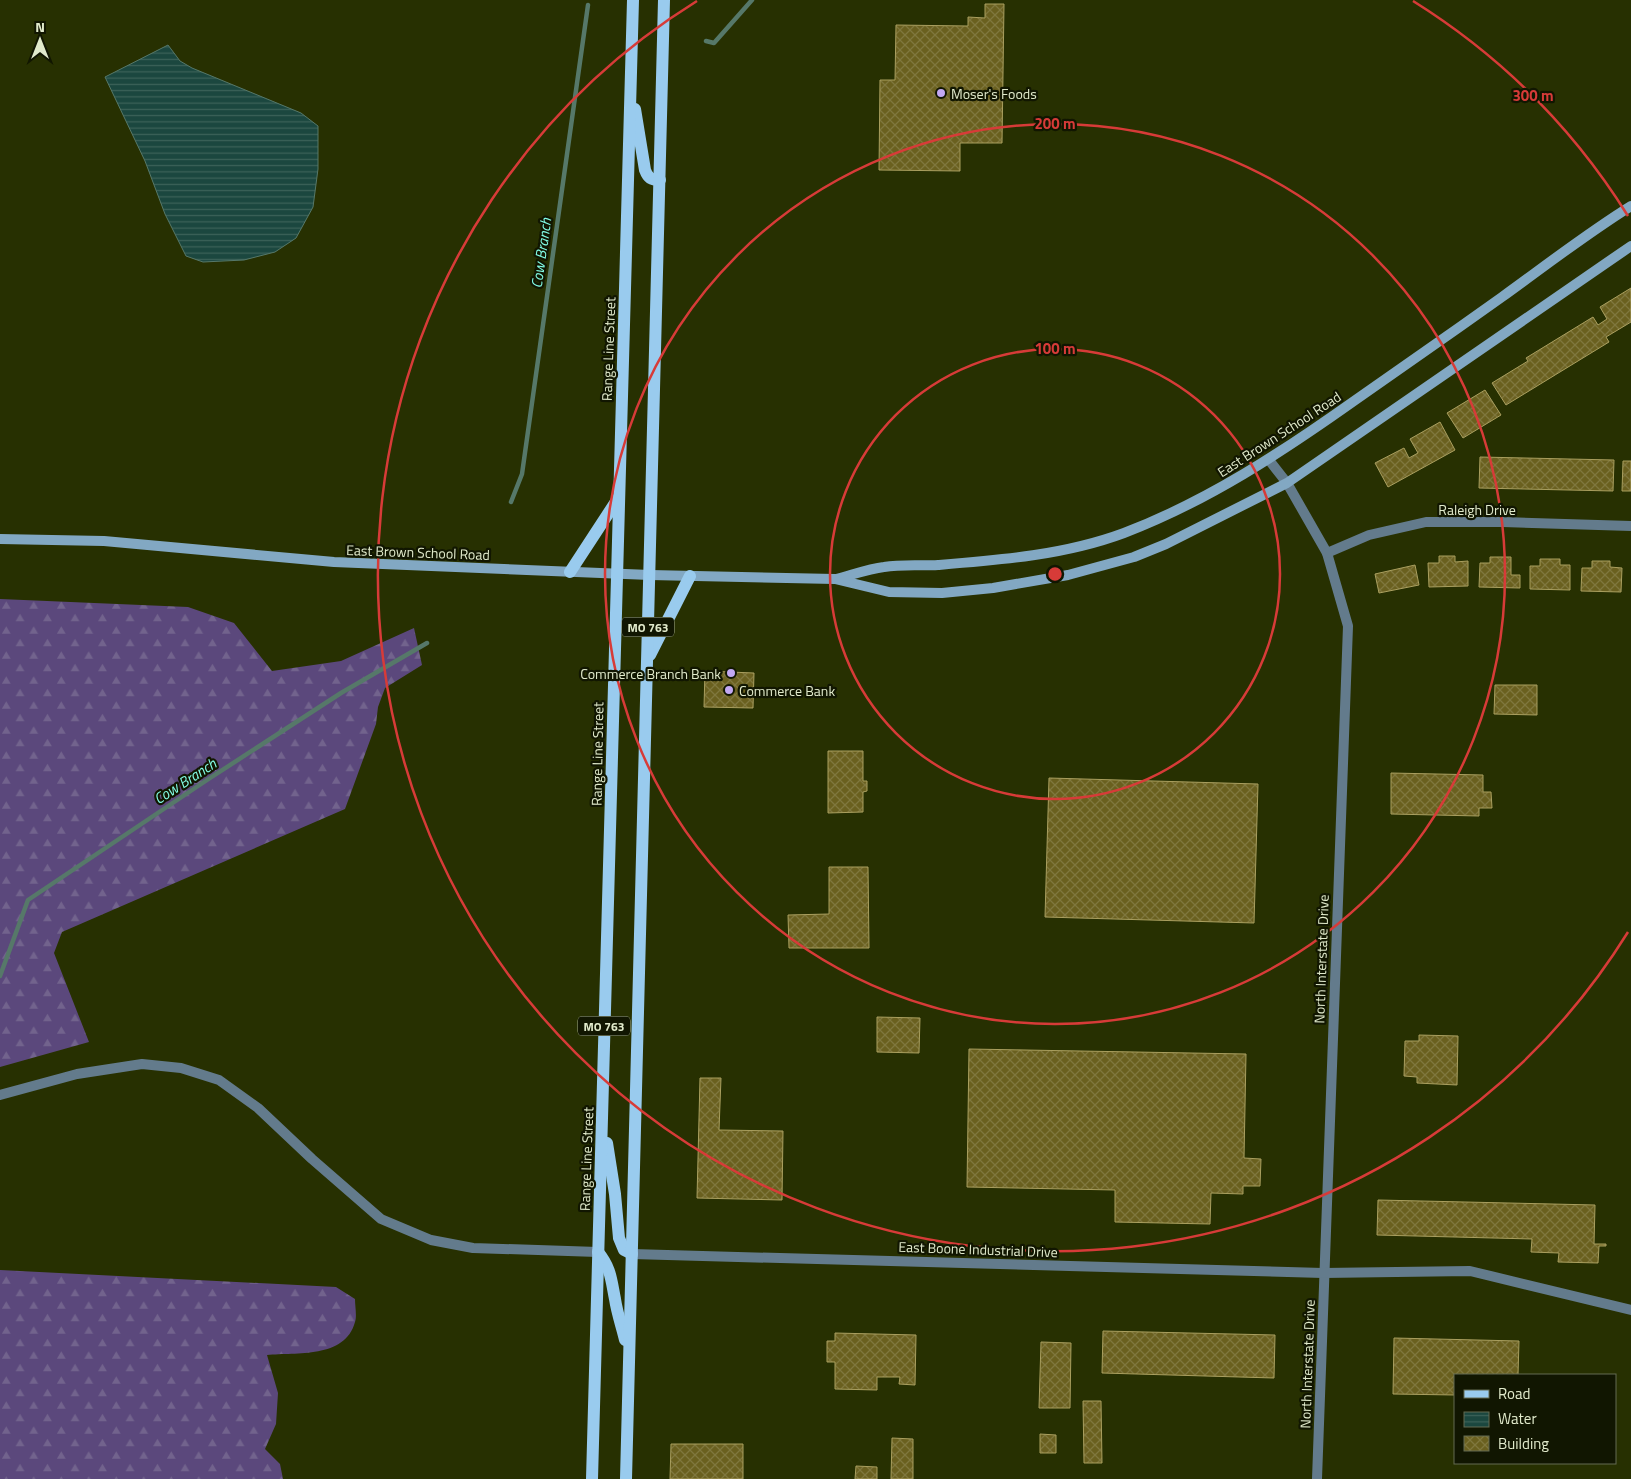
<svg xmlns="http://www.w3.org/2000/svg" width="1631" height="1479" viewBox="0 0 1631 1479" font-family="'Titillium Web',sans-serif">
<defs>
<pattern id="forest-firs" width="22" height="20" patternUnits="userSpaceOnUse" patternTransform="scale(1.25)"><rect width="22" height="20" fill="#5b487c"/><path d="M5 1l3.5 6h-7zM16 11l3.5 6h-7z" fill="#72638d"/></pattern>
<pattern id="water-rules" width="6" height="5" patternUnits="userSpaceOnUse" patternTransform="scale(1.25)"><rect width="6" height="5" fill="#1b473f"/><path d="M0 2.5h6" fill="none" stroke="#3c6259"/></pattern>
<pattern id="building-cross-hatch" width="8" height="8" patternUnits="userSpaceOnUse" patternTransform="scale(1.25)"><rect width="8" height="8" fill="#6a601f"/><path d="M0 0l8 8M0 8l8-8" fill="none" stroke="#7f773e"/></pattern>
</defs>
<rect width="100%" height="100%" fill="#273001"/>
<g fill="url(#forest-firs)">
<polygon points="0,599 188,607 234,623 272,671 341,661 414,628 422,665 385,688 378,707 376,724 345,809 62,932 54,953 89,1042 0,1067"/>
<path d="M0 1270 336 1287 355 1299C355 1306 357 1316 355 1322 345 1359 296 1352 267 1355L278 1393 276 1424 265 1449 280 1464 283 1479H0Z"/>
</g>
<polygon fill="url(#water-rules)" stroke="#567869" points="168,45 180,61 192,68 301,113 318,126 318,169 313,207 296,238 275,252 244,260 203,262 186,256 165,214 145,161 105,77"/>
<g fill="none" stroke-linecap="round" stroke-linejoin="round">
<g stroke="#567869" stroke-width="4.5">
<polyline points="706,41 714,43 752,0"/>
<polyline points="511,502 522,474 588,5"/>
<polyline points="0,976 28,900 207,780 341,693 427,643"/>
</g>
</g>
<g fill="url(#building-cross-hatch)" stroke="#aa9f5f">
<polygon points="985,4 1004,4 1002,143 960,143 960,171 879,170 880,80 895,80 896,25 968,26 968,17 985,18"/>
<polygon points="1631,288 1631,322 1606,337 1609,342 1506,405 1492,383 1528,361 1526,358 1593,317 1598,325 1607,319 1600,307"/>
<polygon points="1485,390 1501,415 1463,438 1447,413"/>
<polygon points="1440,422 1455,450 1388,487 1375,463 1404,448 1409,458 1418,453 1410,439"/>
<polygon points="1480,457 1614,460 1613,491 1479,488"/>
<polygon points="1623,461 1631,461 1631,491 1622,491"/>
<polygon points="1439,556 1455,556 1455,562 1468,561 1468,586 1429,587 1428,563 1439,563"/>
<polygon points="1490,557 1511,557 1511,575 1520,575 1520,588 1479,587 1480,563 1490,563"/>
<polygon points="1540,559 1560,559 1560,565 1570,565 1570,590 1530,589 1530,566 1540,566"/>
<polygon points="1592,561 1610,561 1610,567 1622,568 1621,592 1581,591 1582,568 1592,568"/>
<polygon points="1415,565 1419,585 1379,593 1375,574"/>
<polygon points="705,671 754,673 753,708 704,707"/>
<polygon points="1495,685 1537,685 1537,715 1494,714"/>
<polygon points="828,751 863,751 863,781 867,781 867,791 863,792 863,812 828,813"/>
<polygon points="1391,773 1483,775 1483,792 1491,792 1492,808 1479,808 1479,816 1391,814"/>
<polygon points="1049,778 1258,784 1254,923 1045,917"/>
<polygon points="829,867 868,867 869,948 789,948 788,915 829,914"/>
<polygon points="877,1017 920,1018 919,1053 877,1052"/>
<polygon points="1419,1035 1458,1036 1457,1085 1417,1083 1417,1077 1404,1076 1405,1041 1419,1041"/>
<polygon points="969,1049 1246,1054 1244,1158 1261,1159 1260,1186 1243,1186 1243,1194 1211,1193 1210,1224 1115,1222 1115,1190 967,1187"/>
<polygon points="700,1078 721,1078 719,1130 783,1131 782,1200 697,1198"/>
<polygon points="1378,1200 1595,1205 1594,1244 1606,1244 1606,1246 1599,1246 1598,1263 1558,1262 1559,1253 1531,1252 1532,1239 1377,1235"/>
<polygon points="1103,1331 1275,1335 1274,1378 1102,1373"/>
<polygon points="835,1333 916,1335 915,1385 899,1384 900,1377 877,1377 877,1390 835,1389 835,1362 827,1362 827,1341 835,1341"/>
<polygon points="1394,1338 1519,1341 1518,1375 1455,1375 1455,1395 1393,1394"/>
<polygon points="1041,1342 1071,1343 1070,1408 1039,1408"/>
<polygon points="1083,1401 1101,1401 1102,1463 1084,1463"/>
<polygon points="1040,1434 1056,1435 1056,1453 1040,1453"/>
<polygon points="892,1438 913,1439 913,1479 891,1479"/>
<polygon points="671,1444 743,1444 743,1479 670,1479"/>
<polygon points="856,1466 877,1467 877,1479 855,1479"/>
</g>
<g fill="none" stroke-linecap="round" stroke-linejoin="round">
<g stroke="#637b8c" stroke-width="10">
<polyline points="1269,460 1287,483 1327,553 1348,626 1317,1479"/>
<polyline points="1327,553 1369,535 1426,522 1503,522 1631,526"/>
<polyline points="0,1095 77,1074 142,1064 181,1068 219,1080 258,1108 312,1159 381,1219 431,1240 473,1248 598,1252"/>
<polyline points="632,1254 1323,1273 1470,1271 1631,1310"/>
</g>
<g stroke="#82a8c3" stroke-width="10">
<polyline points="0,539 104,541 334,562 650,575 835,579 889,592 942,593 993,588 1068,575 1134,557 1166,544 1287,483 1631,246"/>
<path d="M836 579C852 575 868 569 884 567 902 564 921 566 938 565 1001 560 1065 555 1124 533 1208 501 1282 452 1354 401 1404 366 1453 332 1502 297 1545 266 1586 234 1631 206"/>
</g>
<g stroke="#99cbee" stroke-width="12">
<path d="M635 109 645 170C648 178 651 180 660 180"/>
<polyline points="570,572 619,497"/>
<polyline points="650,655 690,576"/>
<polyline points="607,1143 615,1194 619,1238 624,1250 632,1254"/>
<path d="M598 1252C611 1268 611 1279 615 1299 617 1313 622 1327 625 1340"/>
<polyline points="592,1479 633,0"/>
<polyline points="626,1479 664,0"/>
</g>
</g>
<g fill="none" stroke="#d73b38" stroke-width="2.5">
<circle cx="1055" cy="574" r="225"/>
<circle cx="1055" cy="574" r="450"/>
<path d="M1628 932A676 676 0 1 1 697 1M1413 1A676 676 0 0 1 1628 216"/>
</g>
<g fill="#c2a8f2" stroke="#111601" stroke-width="2">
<circle cx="941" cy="93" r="5"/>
<circle cx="731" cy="673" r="5"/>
<circle cx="729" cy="690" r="5"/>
</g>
<g text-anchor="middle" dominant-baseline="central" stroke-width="4.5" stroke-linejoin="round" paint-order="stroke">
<g fill="#111601" stroke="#a3aa8e" stroke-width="1">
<rect x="622" y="617.5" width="52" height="19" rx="4"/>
<rect x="578" y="1016.5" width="52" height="19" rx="4"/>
</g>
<g font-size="12" font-weight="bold" fill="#e1eacb">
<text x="648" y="627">MO 763</text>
<text x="604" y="1026">MO 763</text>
</g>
<g font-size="14" fill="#e1eacb" stroke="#111601" text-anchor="start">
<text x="951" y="93">Moser's Foods</text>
<text x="721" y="673" text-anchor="end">Commerce Branch Bank</text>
<text x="739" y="690">Commerce Bank</text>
</g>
<g font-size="14" fill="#e1eacb" stroke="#111601">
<text transform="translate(608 349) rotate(-88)">Range Line Street</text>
<text transform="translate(1279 434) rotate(-33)">East Brown School Road</text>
<text x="1477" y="509">Raleigh Drive</text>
<text transform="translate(418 552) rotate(2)">East Brown School Road</text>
<text transform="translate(597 754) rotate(-89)">Range Line Street</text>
<text transform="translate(1321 959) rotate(-88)">North Interstate Drive</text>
<text transform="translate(586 1159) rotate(-88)">Range Line Street</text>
<text transform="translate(978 1249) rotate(2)">East Boone Industrial Drive</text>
<text transform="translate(1307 1364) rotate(-88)">North Interstate Drive</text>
</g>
<g font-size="15" font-style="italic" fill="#83fde6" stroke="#111601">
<text transform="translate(541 253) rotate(-82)">Cow Branch</text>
<text transform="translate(185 781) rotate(-33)">Cow Branch</text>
</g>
</g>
<circle cx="1055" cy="574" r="8" fill="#d73b38" stroke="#111601" stroke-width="2.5"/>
<g font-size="15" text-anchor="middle" font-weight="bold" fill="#d73b38" stroke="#111601" stroke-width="4.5" stroke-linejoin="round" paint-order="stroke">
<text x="1533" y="101">300 m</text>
<text x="1055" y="129">200 m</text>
<text x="1055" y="354">100 m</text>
</g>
<rect x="1454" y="1374" width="162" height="90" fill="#111601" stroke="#646b52"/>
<rect x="1464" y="1390" width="25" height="8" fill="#99cbee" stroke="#646b52"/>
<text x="1498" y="1399" font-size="15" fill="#e1eacb">Road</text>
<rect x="1464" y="1412" width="25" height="15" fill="url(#water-rules)" stroke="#646b52"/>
<text x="1498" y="1424" font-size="15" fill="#e1eacb">Water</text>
<rect x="1464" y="1436" width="25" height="15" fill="url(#building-cross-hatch)" stroke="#646b52"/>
<text x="1498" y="1449" font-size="15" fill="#e1eacb">Building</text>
<g transform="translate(40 40)" stroke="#111601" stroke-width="4" paint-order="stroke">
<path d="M0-4L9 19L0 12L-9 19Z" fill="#e1eacb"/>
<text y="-8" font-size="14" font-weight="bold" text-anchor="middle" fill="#e1eacb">N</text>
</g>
</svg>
